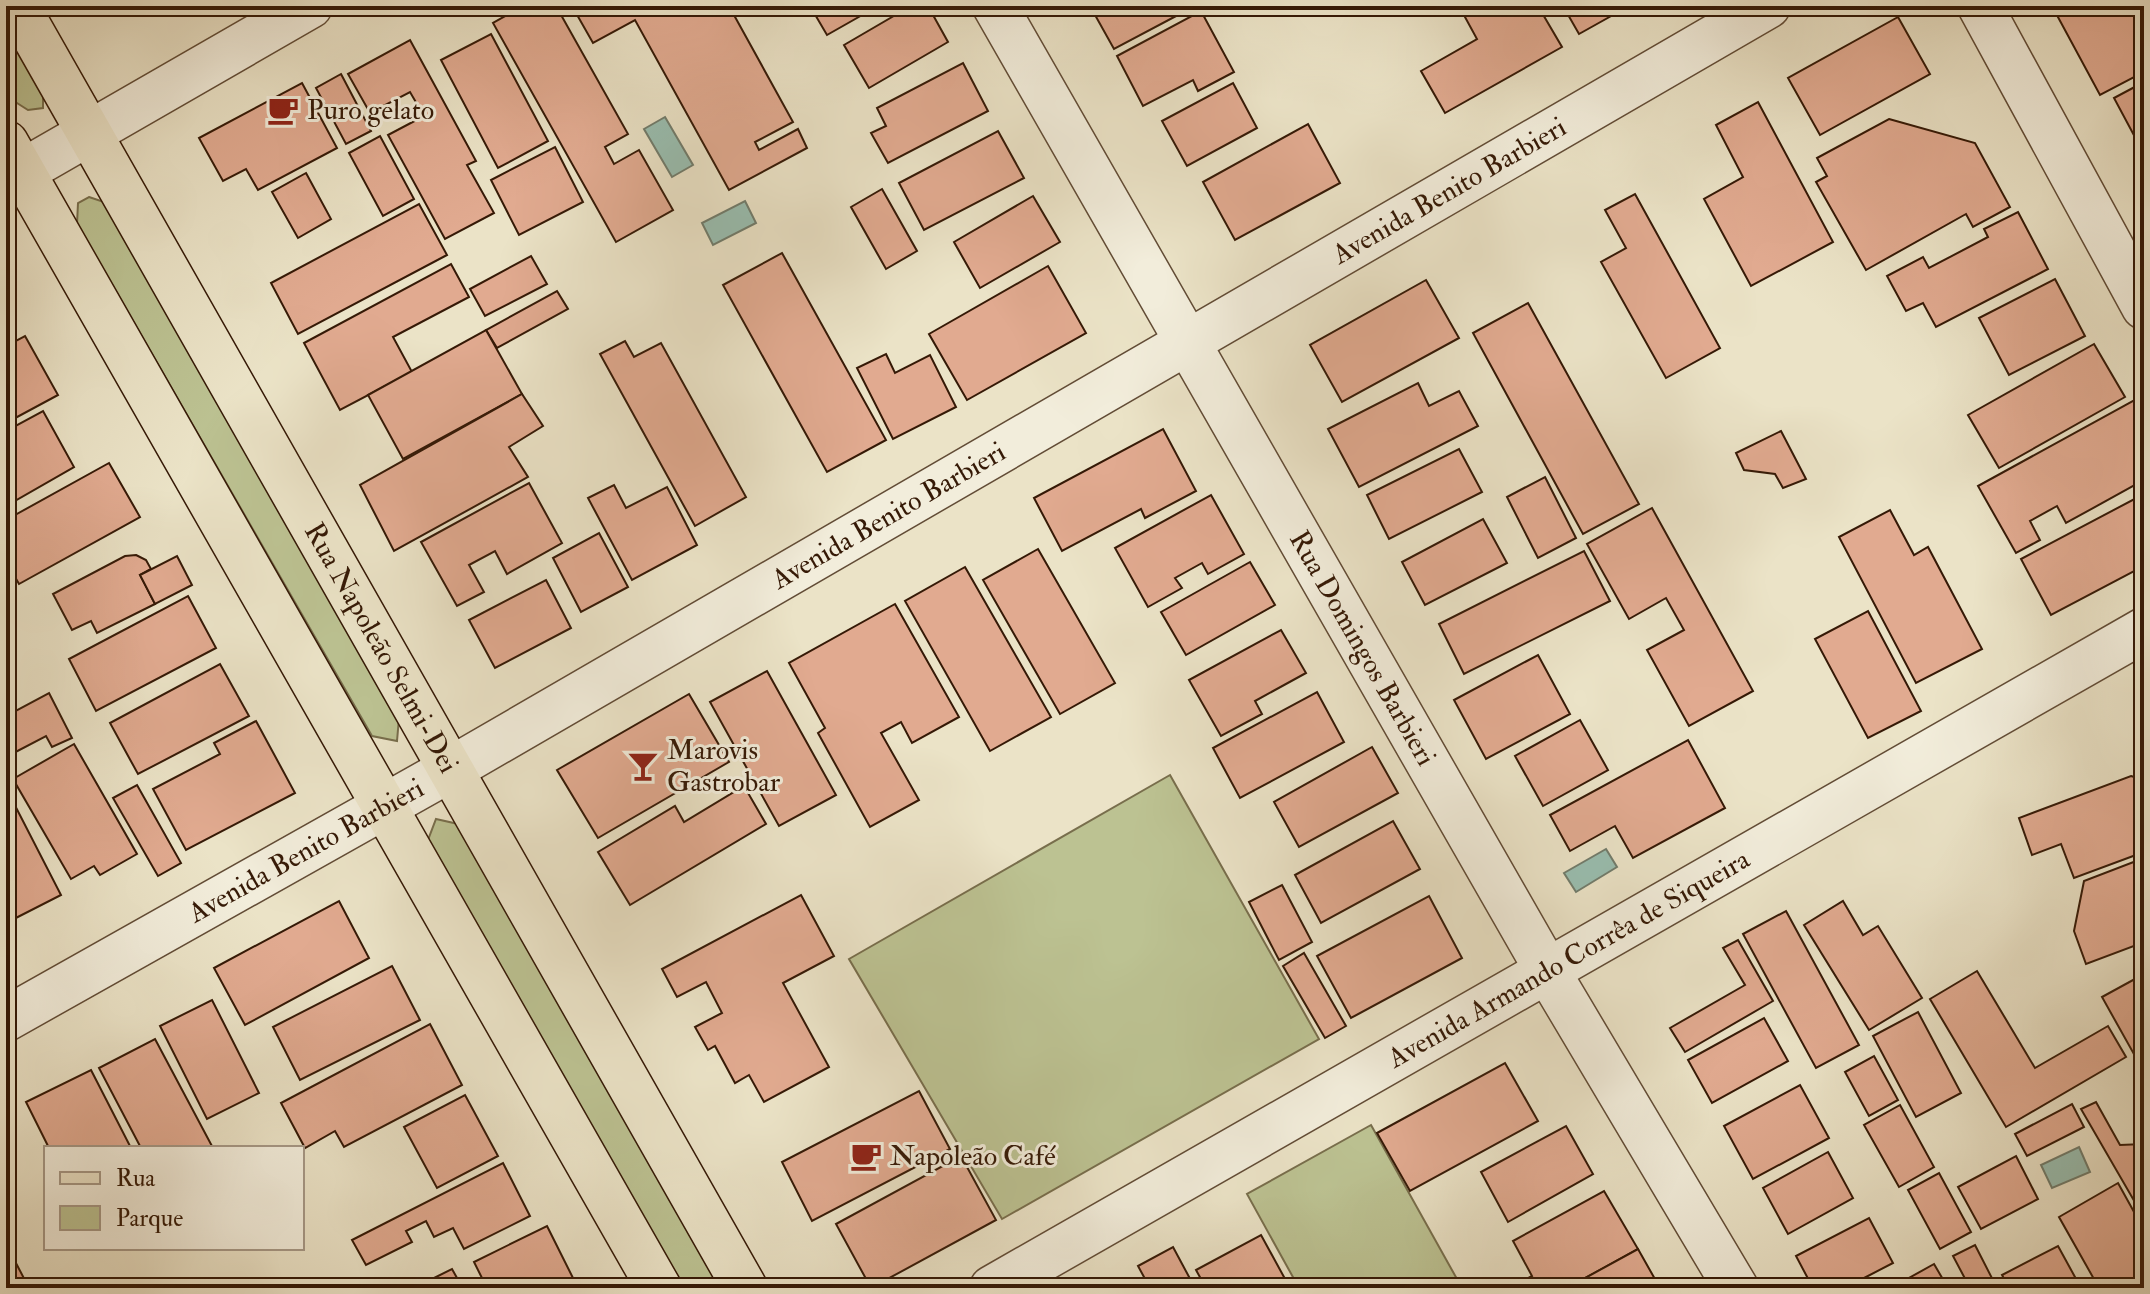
<svg xmlns="http://www.w3.org/2000/svg" width="2150" height="1294" viewBox="0 0 2150 1294" font-family="'IM FELL Double Pica',serif">
<rect width="100%" height="100%" fill="#ebe3c7"/>
<filter id="stains"><feTurbulence type="fractalNoise" baseFrequency=".0025" numOctaves="4"/><feColorMatrix values="0 0 0 0 .2 0 0 0 0 .09 0 0 0 0 .02 0 0 0 .5 -.17"/></filter>
<radialGradient id="worn" r=".72"><stop offset=".6" stop-color="#630" stop-opacity="0"/><stop offset="1" stop-color="#630" stop-opacity=".3"/></radialGradient>
<g fill="#bcc292" stroke="#786e4c" stroke-width="2">
<polygon points="6,30 43,88 43,108 28,110 6,96"/>
<polygon points="89,197 107,203 399,718 397,741 372,736 77,224 78,203"/>
<polygon points="1170,775 1319,1039 1002,1219 849,959"/>
<polygon points="436,819 458,824 720,1288 684,1288 428,840"/>
<polygon points="1371,1125 1462,1288 1299,1288 1247,1194"/>
</g>
<g fill="#99beb0" stroke="#717c6c" stroke-width="2">
<polygon points="665,117 693,165 672,177 644,129"/>
<polygon points="745,201 756,223 713,245 702,223"/>
<polygon points="1606,849 1617,867 1576,892 1564,873"/>
<polygon points="2079,1147 2090,1172 2052,1188 2041,1165"/>
</g>
<g fill="#e1aa90" stroke="#351906" stroke-width="2">
<polygon points="523,6 556,6 628,134 605,147 614,164 639,150 673,210 616,242 493,23"/>
<polygon points="572,6 729,6 793,122 755,142 759,150 798,129 807,148 729,190 635,20 593,43"/>
<polygon points="810,6 878,6 827,35"/>
<polygon points="911,6 928,6 948,42 869,88 844,45"/>
<polygon points="1090,6 1195,6 1114,49"/>
<polygon points="1459,6 1538,6 1562,47 1445,113 1421,71 1477,39"/>
<polygon points="1563,6 1629,6 1579,34"/>
<polygon points="2052,6 2144,6 2144,72 2100,95"/>
<polygon points="1201,11 1234,72 1198,91 1193,80 1143,106 1117,56"/>
<polygon points="1898,17 1930,74 1820,135 1788,78"/>
<polygon points="491,34 548,141 498,168 441,60"/>
<polygon points="410,40 476,161 467,165 494,213 445,239 388,135 424,116 410,92 370,113 348,74"/>
<polygon points="963,63 988,111 888,163 871,133 886,126 877,108"/>
<polygon points="341,74 371,131 346,144 316,88"/>
<polygon points="2144,82 2144,154 2114,98"/>
<polygon points="302,83 337,148 258,190 246,169 223,181 199,138"/>
<polygon points="1233,83 1257,128 1187,166 1162,121"/>
<polygon points="1758,102 1833,242 1751,286 1704,199 1743,177 1716,125"/>
<polygon points="1889,119 1975,143 2010,207 1973,227 1966,214 1866,270 1816,182 1827,176 1817,158"/>
<polygon points="1308,124 1340,183 1235,240 1203,182"/>
<polygon points="998,131 1024,178 924,230 899,183"/>
<polygon points="380,136 414,199 383,216 349,153"/>
<polygon points="555,147 583,202 519,235 491,180"/>
<polygon points="306,173 331,219 298,238 272,192"/>
<polygon points="882,189 917,251 886,269 851,207"/>
<polygon points="1635,194 1720,348 1666,378 1601,262 1626,248 1605,210"/>
<polygon points="1033,196 1060,242 980,288 954,242"/>
<polygon points="419,204 447,255 298,334 271,283"/>
<polygon points="2018,212 2048,269 1936,327 1923,303 1906,311 1887,276 1923,257 1929,268 1988,237 1984,229"/>
<polygon points="782,253 886,440 827,472 723,285"/>
<polygon points="531,256 547,284 485,316 470,289"/>
<polygon points="451,264 469,297 393,337 412,372 340,410 304,343"/>
<polygon points="1048,266 1086,333 967,400 929,334"/>
<polygon points="2055,279 2085,336 2009,375 1979,318"/>
<polygon points="1426,280 1459,338 1342,402 1310,345"/>
<polygon points="557,291 568,309 497,348 486,330"/>
<polygon points="1528,303 1639,504 1583,534 1473,333"/>
<polygon points="486,330 522,394 403,459 368,395"/>
<polygon points="25,336 58,395 6,423 6,346"/>
<polygon points="625,341 634,357 661,343 746,497 695,526 600,354"/>
<polygon points="2094,344 2125,397 1999,468 1968,415"/>
<polygon points="886,354 895,373 930,355 956,407 893,439 857,368"/>
<polygon points="1418,383 1429,406 1459,391 1478,426 1359,487 1328,429"/>
<polygon points="522,394 543,426 509,447 528,477 394,551 360,485"/>
<polygon points="2140,397 2144,404 2144,480 2066,523 2057,506 2030,521 2040,540 2016,553 1978,486"/>
<polygon points="43,411 74,467 6,506 6,431"/>
<polygon points="1163,429 1196,491 1145,518 1141,509 1062,551 1034,498"/>
<polygon points="1781,431 1806,479 1783,488 1775,474 1744,470 1736,453"/>
<polygon points="1459,449 1482,492 1389,539 1367,495"/>
<polygon points="109,463 140,517 19,584 6,561 6,520"/>
<polygon points="1545,477 1576,538 1538,558 1507,497"/>
<polygon points="529,483 562,543 507,574 495,551 469,565 484,592 457,606 421,542"/>
<polygon points="614,485 626,508 667,487 697,545 632,580 588,498"/>
<polygon points="2144,494 2144,566 2051,615 2021,559"/>
<polygon points="1211,495 1244,554 1208,574 1202,563 1175,578 1182,588 1148,607 1115,548"/>
<polygon points="1652,508 1753,691 1689,726 1647,650 1684,630 1666,598 1629,619 1587,544"/>
<polygon points="1890,510 1914,555 1928,547 1982,649 1916,683 1839,537"/>
<polygon points="1483,519 1507,563 1425,605 1402,562"/>
<polygon points="599,533 628,587 581,612 553,558"/>
<polygon points="1038,549 1115,683 1060,714 983,580"/>
<polygon points="1584,551 1610,601 1464,674 1439,624"/>
<polygon points="136,555 146,560 151,569 140,575 155,604 97,633 91,621 72,630 53,594 125,556"/>
<polygon points="177,556 192,585 155,604 140,575"/>
<polygon points="1250,562 1275,605 1186,655 1161,612"/>
<polygon points="965,567 1051,717 990,751 905,601"/>
<polygon points="546,580 571,628 495,668 469,620"/>
<polygon points="188,596 216,648 96,711 69,659"/>
<polygon points="895,604 959,717 912,743 901,722 881,733 919,800 870,827 818,733 825,728 789,663"/>
<polygon points="1868,611 1921,711 1868,738 1815,639"/>
<polygon points="1281,630 1306,673 1255,701 1262,714 1221,736 1189,680"/>
<polygon points="1538,655 1570,714 1486,759 1454,700"/>
<polygon points="220,664 249,716 138,774 110,723"/>
<polygon points="767,671 836,795 779,826 710,702"/>
<polygon points="1317,692 1344,742 1240,798 1213,748"/>
<polygon points="49,693 72,738 52,747 46,736 6,757 6,716"/>
<polygon points="689,694 729,762 598,838 557,770"/>
<polygon points="1580,720 1608,770 1543,806 1515,756"/>
<polygon points="256,721 295,793 186,850 153,789 220,754 214,743"/>
<polygon points="1688,740 1725,808 1633,858 1615,826 1570,851 1550,815"/>
<polygon points="74,744 137,854 100,875 94,866 71,879 13,779"/>
<polygon points="1372,747 1398,793 1299,847 1274,802"/>
<polygon points="2131,776 2144,780 2144,852 2074,878 2061,844 2032,855 2019,818"/>
<polygon points="137,785 181,863 158,876 113,798"/>
<polygon points="744,786 766,824 630,905 598,852 675,806 684,822"/>
<polygon points="6,788 61,895 6,923"/>
<polygon points="1393,821 1420,869 1321,923 1295,875"/>
<polygon points="2144,858 2144,922 2135,925 2142,943 2086,964 2074,931 2084,881"/>
<polygon points="1282,885 1312,942 1279,960 1249,902"/>
<polygon points="801,895 834,956 783,983 829,1067 764,1102 749,1075 735,1083 715,1046 708,1050 695,1027 722,1013 706,982 677,997 662,969"/>
<polygon points="1429,896 1462,958 1351,1018 1317,956"/>
<polygon points="339,901 369,958 245,1025 214,968"/>
<polygon points="1843,901 1863,935 1878,926 1922,998 1869,1030 1804,925"/>
<polygon points="1786,911 1859,1045 1816,1068 1743,934"/>
<polygon points="1738,940 1773,1001 1685,1052 1670,1028 1745,985 1723,948"/>
<polygon points="1304,953 1346,1026 1325,1038 1283,966"/>
<polygon points="392,966 420,1020 300,1080 273,1027"/>
<polygon points="1977,971 2035,1068 2108,1026 2126,1057 2006,1127 1930,999"/>
<polygon points="2144,974 2144,1051 2135,1056 2102,997"/>
<polygon points="212,1000 259,1093 207,1119 160,1026"/>
<polygon points="1918,1012 1961,1093 1916,1117 1873,1036"/>
<polygon points="1764,1018 1788,1061 1712,1103 1688,1060"/>
<polygon points="430,1024 462,1085 344,1147 335,1131 305,1148 281,1103"/>
<polygon points="155,1039 213,1148 141,1148 99,1068"/>
<polygon points="1874,1056 1898,1100 1869,1116 1845,1072"/>
<polygon points="1505,1063 1538,1121 1410,1191 1377,1133"/>
<polygon points="91,1070 131,1148 49,1148 26,1102"/>
<polygon points="1800,1085 1829,1138 1753,1179 1724,1126"/>
<polygon points="919,1091 950,1149 812,1221 782,1162"/>
<polygon points="465,1095 498,1156 437,1188 404,1127"/>
<polygon points="2096,1102 2120,1145 2144,1144 2144,1209 2140,1211 2081,1109"/>
<polygon points="2072,1104 2084,1127 2027,1156 2015,1134"/>
<polygon points="1900,1105 1934,1167 1899,1187 1864,1125"/>
<polygon points="1566,1126 1593,1174 1508,1222 1481,1172"/>
<polygon points="1828,1152 1853,1198 1788,1234 1763,1188"/>
<polygon points="961,1156 996,1220 871,1288 836,1224"/>
<polygon points="2016,1156 2038,1199 1981,1229 1958,1187"/>
<polygon points="503,1163 530,1216 464,1249 453,1228 434,1237 426,1221 406,1231 412,1242 366,1265 352,1240"/>
<polygon points="1939,1173 1971,1232 1940,1249 1908,1190"/>
<polygon points="2118,1183 2144,1230 2144,1288 2099,1288 2059,1217"/>
<polygon points="1604,1191 1638,1249 1567,1288 1510,1288 1532,1276 1513,1241"/>
<polygon points="1869,1218 1893,1263 1864,1278 1869,1288 1813,1288 1796,1256"/>
<polygon points="547,1226 573,1278 552,1288 414,1288 452,1269 462,1287 482,1278 474,1262"/>
<polygon points="1261,1235 1290,1288 1206,1288 1196,1270"/>
<polygon points="6,1244 29,1288 6,1288"/>
<polygon points="1975,1245 1997,1288 1970,1288 1953,1256"/>
<polygon points="2058,1246 2081,1288 2009,1288 2002,1275"/>
<polygon points="1173,1247 1195,1288 1150,1288 1138,1266"/>
<polygon points="1638,1249 1660,1288 1567,1288"/>
<polygon points="1934,1264 1948,1288 1891,1288"/>
</g>
<g fill="none" stroke-linecap="round" stroke-linejoin="round">
<defs>
<g id="minor">
<path id="s1" d="M995 6 1548 972 1736 1288"/>
<polyline points="1980,6 2144,307"/>
<polyline points="6,181 310,6"/>
<path id="s2" d="M6 1019 451 769 1768 6"/>
<path id="s3" d="M992 1288 2144 630"/>
</g>
<g id="major">
<path id="s4" d="M17 6 745 1288"/>
<polyline points="6,143 659,1288"/>
</g>
</defs>
<use href="#minor" stroke="#624c36" stroke-width="47"/>
<use href="#major" stroke="#351906" stroke-width="47"/>
<use href="#minor" stroke="#f2eddb" stroke-width="44"/>
<use href="#major" stroke="#ebe3c7" stroke-width="44"/>
</g>
<defs>
<symbol id="cafe-bare" viewBox="-9 -9 18 18"><path d="M-5.5-4.5H6V0H3Q3 3.5 0 3.5H-2.5Q-5.5 3.5-5.5 0ZM3-3.2v2h1.7v-2ZM-6 4.5H4V6H-6Z" fill="#8f2418" stroke="#f2eddb" stroke-width="2.5" paint-order="stroke"/></symbol>
<symbol id="bar-bare" viewBox="-9 -9 18 18"><path d="M-6-5H6L.8 .8V4.5H3.5V6h-7V4.5H-.8V.8Z" fill="#8f2418" stroke="#f2eddb" stroke-width="2.5" paint-order="stroke"/></symbol>
</defs>
<g fill-rule="evenodd">
<use href="#cafe-bare" x="261" y="88" width="44" height="44"/>
<use href="#bar-bare" x="621" y="744" width="44" height="44"/>
<use href="#cafe-bare" x="844" y="1134" width="44" height="44"/>
</g>
<g text-anchor="middle" dominant-baseline="central" stroke-width="6" stroke-linejoin="round" paint-order="stroke">
<g font-size="28" fill="#351906" stroke="#f2eddb" text-anchor="start">
<text x="307" y="110">Puro gelato</text>
<text x="667" y="750">Marovis<tspan x="667" dy="32">Gastrobar</tspan></text>
<text x="890" y="1156">Napoleão Café</text>
</g>
<g font-size="28" fill="#351906" stroke="#f2eddb">
<text stroke="none"><textPath href="#s2" startOffset="1664">Avenida Benito Barbieri</textPath></text>
<text stroke="none"><textPath href="#s2" startOffset="1016">Avenida Benito Barbieri</textPath></text>
<text stroke="none"><textPath href="#s4" startOffset="738">Rua Napoleão Selmi-Dei</textPath></text>
<text stroke="none"><textPath href="#s1" startOffset="740">Rua Domingos Barbieri</textPath></text>
<text stroke="none"><textPath href="#s2" startOffset="344">Avenida Benito Barbieri</textPath></text>
<text stroke="none"><textPath href="#s3" startOffset="664">Avenida Armando Corrêa de Siqueira</textPath></text>
</g>
</g>
<rect width="2150" height="1294" fill="none" stroke="#ebe3c7" stroke-width="32"/>
<rect x="8" y="8" width="2134" height="1278" fill="none" stroke="#351906" stroke-width="4"/>
<rect x="16" y="16" width="2118" height="1262" fill="none" stroke="#351906" stroke-width="2"/>
<rect x="44" y="1146" width="260" height="104" fill="#f2eddb" stroke="#a69886" stroke-width="2"/>
<rect x="60" y="1172" width="40" height="12" fill="#ebe3c7" stroke="#a69886" stroke-width="2"/>
<text x="116" y="1186" font-size="24" fill="#351906">Rua</text>
<rect x="60" y="1206" width="40" height="24" fill="#bcc292" stroke="#a69886" stroke-width="2"/>
<text x="116" y="1226" font-size="24" fill="#351906">Parque</text>
<rect width="100%" height="100%" filter="url(#stains)"/>
<rect width="100%" height="100%" fill="url(#worn)"/>
</svg>
